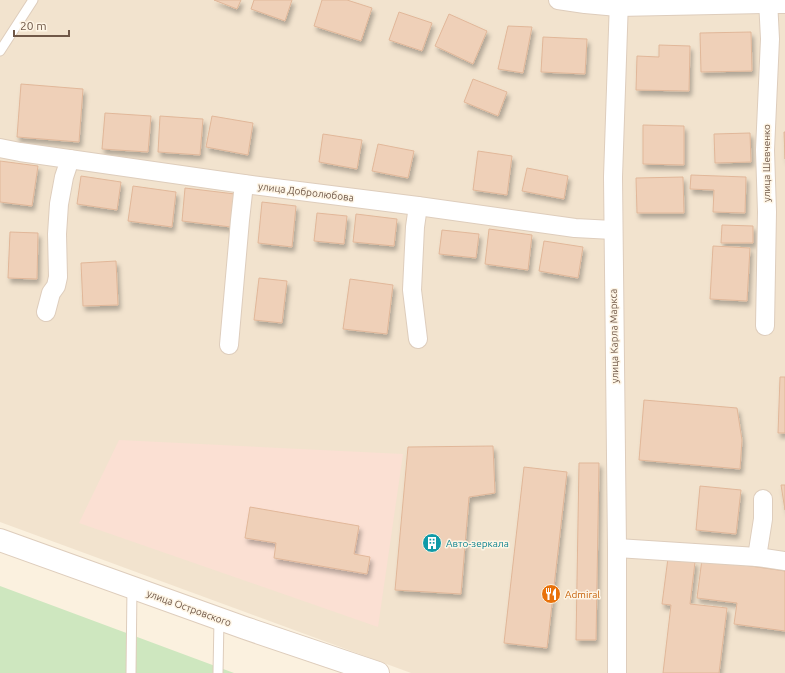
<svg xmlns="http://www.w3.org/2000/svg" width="785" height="673" viewBox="0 0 785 673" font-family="Ubuntu,sans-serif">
<defs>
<filter id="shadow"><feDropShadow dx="2.5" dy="4.5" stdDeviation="2" flood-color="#0004"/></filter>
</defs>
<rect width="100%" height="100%" fill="#fbf1df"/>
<polygon fill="#f2e3ce" points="0,0 785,0 785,673 411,673 0,522"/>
<polygon fill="#fbe0d3" points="119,440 403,454 378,627 79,523"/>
<polygon fill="#cee7bf" points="0,586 234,673 0,673"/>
<g fill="#efd0b8" stroke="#e1b799" filter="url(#shadow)">
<polygon points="214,0 241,0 237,9"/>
<polygon points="254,0 292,0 285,21 251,9"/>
<polygon points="322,0 347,0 372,8 361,41 314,26"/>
<polygon points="399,12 432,23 422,51 389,40"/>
<polygon points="449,14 487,31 473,64 435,46"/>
<polygon points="508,26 532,27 523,73 498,69"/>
<polygon points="751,32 752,71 701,72 700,33"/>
<polygon points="543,37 587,39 585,74 541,72"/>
<polygon points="659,45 690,46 689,91 636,90 637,56 659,57"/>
<polygon points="473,79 507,92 498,116 464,102"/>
<polygon points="21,84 83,89 79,142 17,137"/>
<polygon points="105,113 151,116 148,152 102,149"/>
<polygon points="160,116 203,119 200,155 158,152"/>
<polygon points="212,116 253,123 248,155 206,147"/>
<polygon points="643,125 684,126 684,165 643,164"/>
<polygon points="784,132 785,132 785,159"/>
<polygon points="750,133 751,162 715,163 714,134"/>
<polygon points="323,134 362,140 357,169 319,162"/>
<polygon points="378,144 414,151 408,178 372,171"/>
<polygon points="478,151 512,156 507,195 473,190"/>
<polygon points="0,161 38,166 32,206 0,202"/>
<polygon points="527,168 568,176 564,199 522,191"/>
<polygon points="691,175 746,177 745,213 713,212 714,190 690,189"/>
<polygon points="81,176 121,182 117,210 77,204"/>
<polygon points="683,177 684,213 637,213 636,178"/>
<polygon points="133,186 176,192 172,227 128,221"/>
<polygon points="185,188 235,194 231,227 182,221"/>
<polygon points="262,202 296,206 292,247 258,243"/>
<polygon points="317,213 347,216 344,244 314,241"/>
<polygon points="356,214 397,219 394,246 353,242"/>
<polygon points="722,225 753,226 753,243 721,243"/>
<polygon points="489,229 532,235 528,270 485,264"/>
<polygon points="442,230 479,234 476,258 439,254"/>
<polygon points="10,232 38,233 37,279 8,278"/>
<polygon points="544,241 583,247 578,278 539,271"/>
<polygon points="713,246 750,248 747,301 710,299"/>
<polygon points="116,261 118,305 83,306 81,263"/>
<polygon points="259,278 287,281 282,323 254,320"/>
<polygon points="350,279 393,285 387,334 343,329"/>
<polygon points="780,377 785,377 785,433 778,433"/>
<polygon points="644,400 737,408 742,440 740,469 639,460"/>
<polygon points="493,446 495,493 469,497 461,594 395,590 408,447"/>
<polygon points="579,463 599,463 596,640 576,640"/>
<polygon points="524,467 567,472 547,648 504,643"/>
<polygon points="781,485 785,485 785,510"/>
<polygon points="700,486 741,490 736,534 696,530"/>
<polygon points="250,507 359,526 354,554 370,557 367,574 274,558 276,543 245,538"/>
<polygon points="668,558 695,562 690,604 727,608 719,673 663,673 671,605 662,604"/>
<polygon points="702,559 785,571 785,631 734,624 737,603 697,598"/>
</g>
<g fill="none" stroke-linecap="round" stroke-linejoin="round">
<defs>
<g id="service">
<polyline points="0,51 33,0"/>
<polyline points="131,673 132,587"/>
<polyline points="218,673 219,619"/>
</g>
<g id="minor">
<polyline points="558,0 585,4 618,7 768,4 785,4"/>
<polyline points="0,148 20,152 244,184 418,206 575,228 613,230"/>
<polyline points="418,206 415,227 412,290 418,339"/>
<polyline points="46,312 51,293 56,286 58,277 57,234 59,204 64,177 70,159"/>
<polyline points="765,326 767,212 765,150 770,39 768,0"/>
<polyline points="229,345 240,220 244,184"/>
<polyline points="617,548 757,557 785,561"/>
<polyline points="757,557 763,519 763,499"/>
<polyline points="617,673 617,548 613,177 619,0"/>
</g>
<polyline id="tertiary" points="0,540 245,628 378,673"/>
</defs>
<use href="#service" stroke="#decdbc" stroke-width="11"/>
<use href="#minor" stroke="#decdbc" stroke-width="20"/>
<use href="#tertiary" stroke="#decdbc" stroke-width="24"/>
<use href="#service" stroke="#fff" stroke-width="9"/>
<use href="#minor" stroke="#fff" stroke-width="18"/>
<use href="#tertiary" stroke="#fff" stroke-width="22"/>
</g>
<defs>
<symbol id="building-disc" viewBox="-11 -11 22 22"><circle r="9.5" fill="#0f9aa8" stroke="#fef5e5"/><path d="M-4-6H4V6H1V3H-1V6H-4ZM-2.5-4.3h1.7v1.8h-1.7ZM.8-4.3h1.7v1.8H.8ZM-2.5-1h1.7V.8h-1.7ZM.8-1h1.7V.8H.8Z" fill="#fff"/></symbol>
<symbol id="restaurant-disc" viewBox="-11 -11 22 22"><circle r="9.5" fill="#e8710a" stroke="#fef5e5"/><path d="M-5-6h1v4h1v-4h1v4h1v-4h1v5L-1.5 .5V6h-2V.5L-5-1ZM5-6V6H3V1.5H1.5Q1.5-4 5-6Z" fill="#fff"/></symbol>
</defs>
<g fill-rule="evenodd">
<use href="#building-disc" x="421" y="532" width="22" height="22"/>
<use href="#restaurant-disc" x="540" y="583" width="22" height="22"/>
</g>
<g text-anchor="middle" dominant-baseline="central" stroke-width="3" stroke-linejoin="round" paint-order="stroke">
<g font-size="10" fill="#705848" stroke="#fef5e5">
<text transform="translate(766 163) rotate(-90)">улица Шевченко</text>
<text transform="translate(306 192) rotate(7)">улица Добролюбова</text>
<text transform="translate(614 336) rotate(-91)">улица Карла Маркса</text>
<text transform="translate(189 608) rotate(20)">улица Островского</text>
</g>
<g font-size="10" fill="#0d838f" stroke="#fef5e5" text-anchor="start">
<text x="446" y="543">Авто-зеркала</text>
</g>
<g font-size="10" fill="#c56008" stroke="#fef5e5" text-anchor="start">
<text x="565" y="594">Admiral</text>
</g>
</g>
<path d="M14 30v6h55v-6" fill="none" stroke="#705848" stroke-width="2"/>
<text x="20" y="30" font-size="12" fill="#705848" stroke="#fef5e5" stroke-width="3" paint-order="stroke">20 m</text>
</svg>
